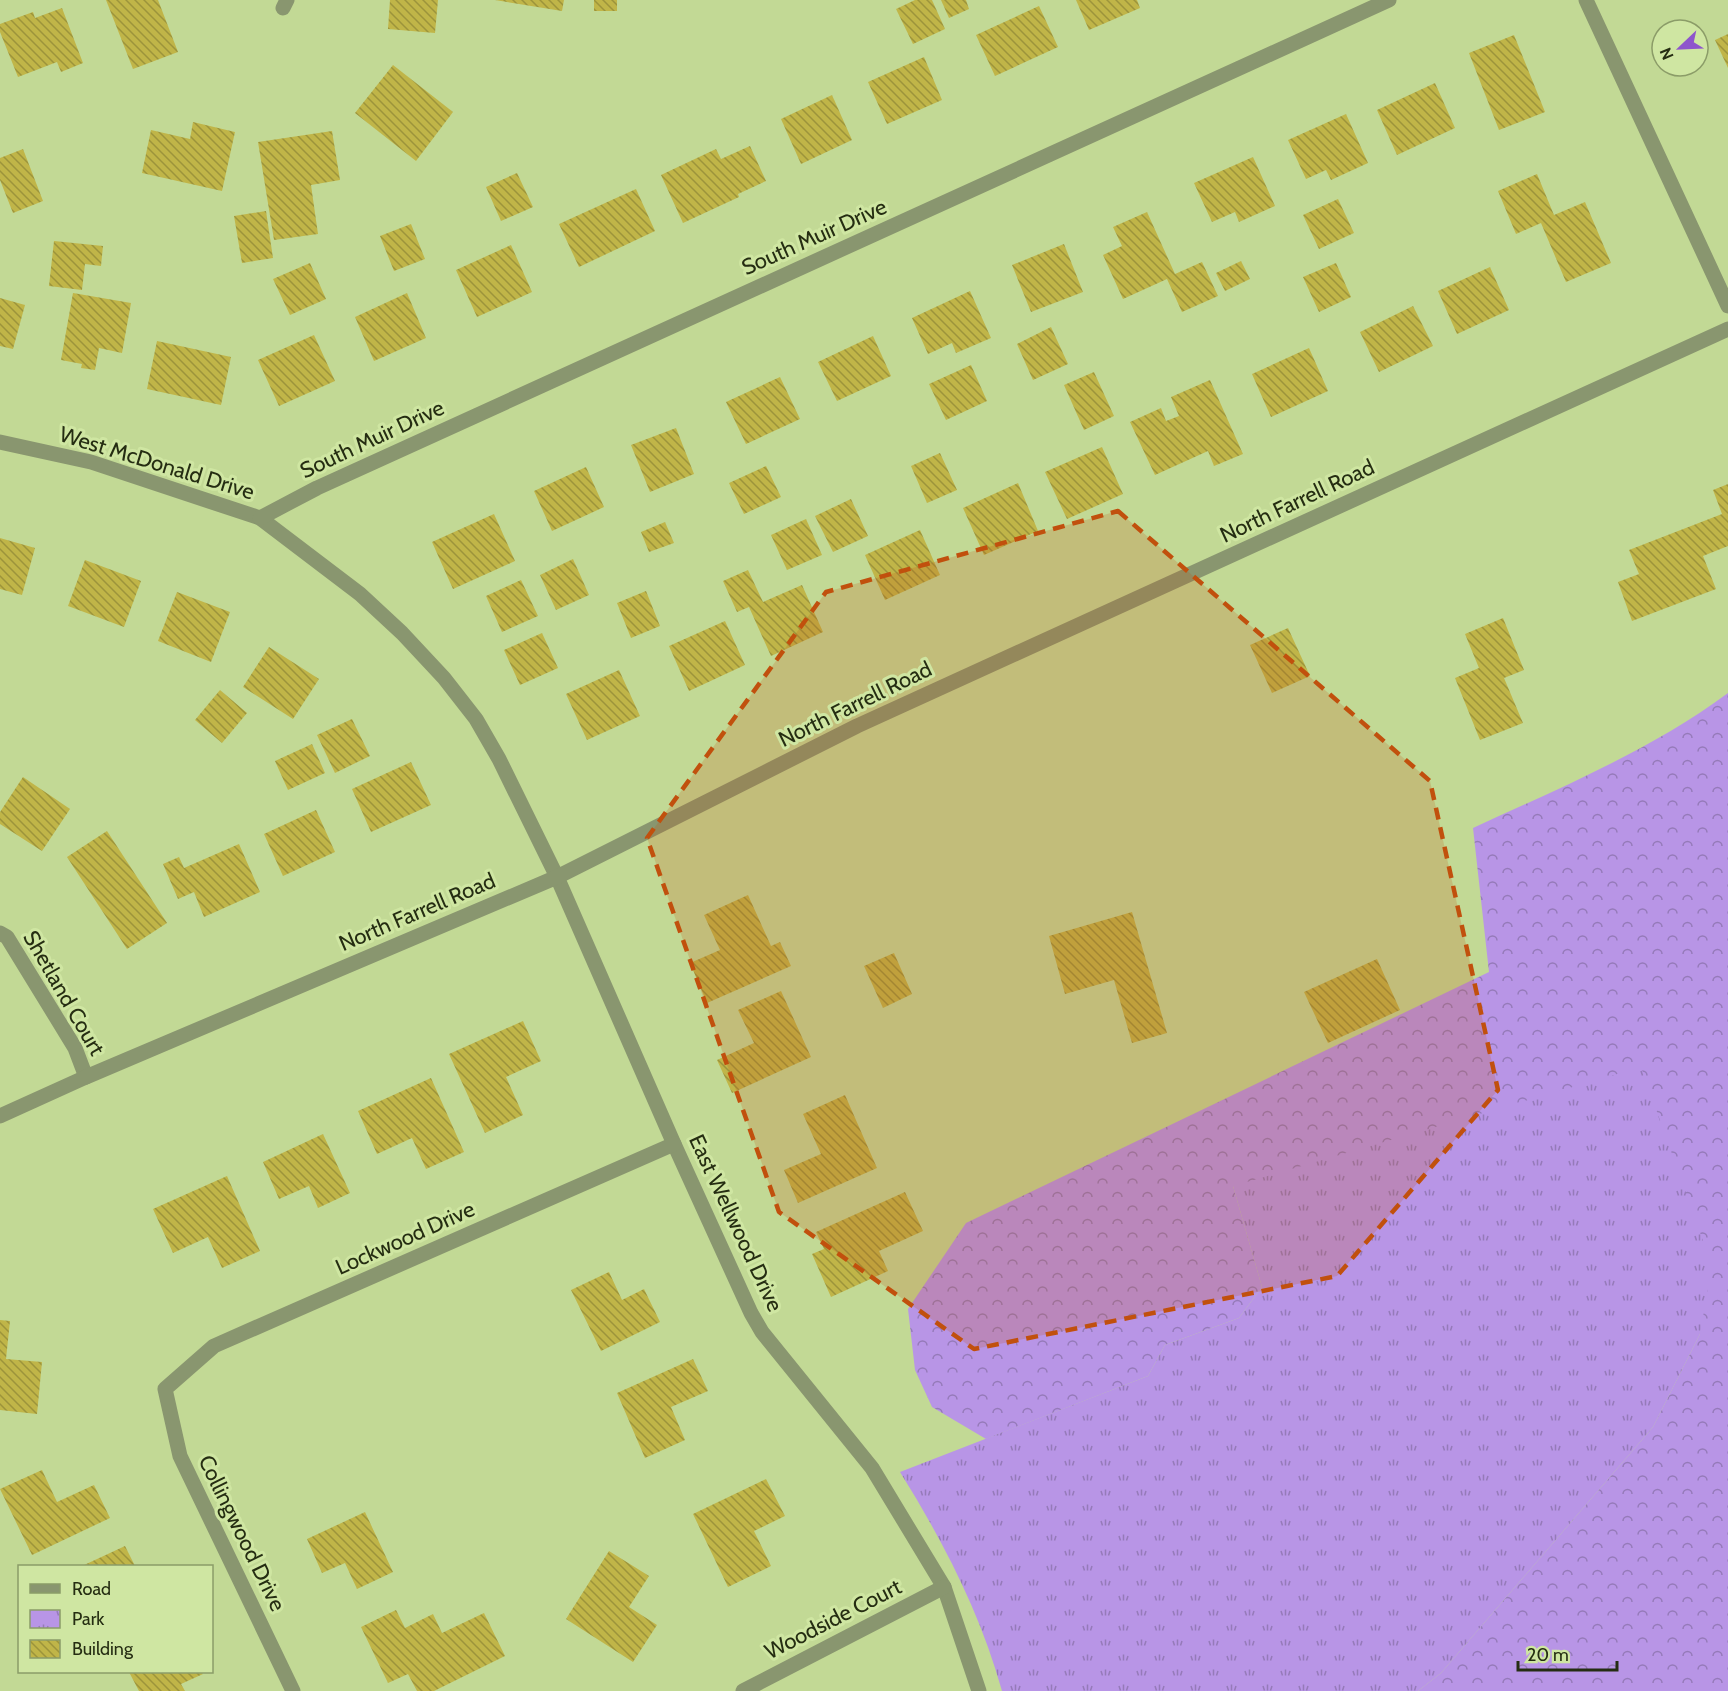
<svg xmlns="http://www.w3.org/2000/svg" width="1728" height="1691" viewBox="0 0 1728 1691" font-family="Cabin,sans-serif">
<defs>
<pattern id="forest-crowns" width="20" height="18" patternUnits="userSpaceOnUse" patternTransform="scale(1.5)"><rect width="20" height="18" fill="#b895e6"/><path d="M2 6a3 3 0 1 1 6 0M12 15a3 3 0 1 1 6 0" fill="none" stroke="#957ab9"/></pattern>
<pattern id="park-tufts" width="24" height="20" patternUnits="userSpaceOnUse" patternTransform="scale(1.5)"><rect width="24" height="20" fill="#b895e6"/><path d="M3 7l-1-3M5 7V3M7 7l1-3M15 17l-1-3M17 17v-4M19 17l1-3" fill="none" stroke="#957ab9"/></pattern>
<pattern id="building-back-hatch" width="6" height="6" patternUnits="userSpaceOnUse" patternTransform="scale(1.5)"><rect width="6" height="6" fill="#c0b548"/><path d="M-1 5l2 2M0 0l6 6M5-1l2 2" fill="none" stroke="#9c943b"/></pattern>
</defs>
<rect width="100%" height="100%" fill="#c2d995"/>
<path fill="url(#forest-crowns)" d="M1728 693V1691H1418L1441 1673 1653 1427 1700 1334 1233 1186 1262 1287 1239 1318 1165 1345 1148 1376 986 1439 932 1407 915 1370 908 1309 966 1223 1489 972 1473 828C1560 788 1651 750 1728 693Z"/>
<path fill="url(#park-tufts)" d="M1641 1067 1712 1266 1700 1334 1653 1427 1441 1673 1418 1691H1002C980 1612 943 1541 900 1472L1148 1376 1165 1345 1239 1318 1262 1287 1233 1186Z"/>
<g fill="url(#building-back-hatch)">
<polygon points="106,0 158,0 178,52 133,69"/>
<polygon points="390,0 438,0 435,33 388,29"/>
<polygon points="495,0 564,0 562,11"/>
<rect x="594" y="0" width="23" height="11"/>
<polygon points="915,0 932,0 945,29 913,44 896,9"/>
<polygon points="941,0 966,0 969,9 949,18"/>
<polygon points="1076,0 1137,0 1140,8 1089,30"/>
<polygon points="1039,6 1058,47 995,76 976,35"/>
<polygon points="62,8 83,63 61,72 57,62 18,77 0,32 0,24 33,12 35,18"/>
<polygon points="1728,34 1728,68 1715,40"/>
<polygon points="1514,35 1545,112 1499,130 1469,53"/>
<polygon points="924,57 942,100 887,124 868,82"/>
<polygon points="393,65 453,112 416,161 355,113"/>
<polygon points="1435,83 1455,128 1397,155 1377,110"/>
<polygon points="832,95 852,140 801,164 781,119"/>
<polygon points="1346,114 1368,163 1331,180 1326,170 1306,179 1288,140"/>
<polygon points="193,122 235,132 222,191 142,173 151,130 190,139"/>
<polygon points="332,131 340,180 311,185 318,234 274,240 258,142"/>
<polygon points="750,146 766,181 738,194 739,197 683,223 661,175 716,149 721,159"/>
<polygon points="23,149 43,201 13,213 0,180 0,158"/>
<polygon points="1253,157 1275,206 1239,222 1235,212 1212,222 1194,183"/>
<polygon points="517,173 533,207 501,221 486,187"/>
<polygon points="1537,174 1554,215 1585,202 1611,263 1566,282 1541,223 1516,234 1498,191"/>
<polygon points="636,189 655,231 579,267 559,224"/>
<polygon points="1338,199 1354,233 1319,249 1303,215"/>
<polygon points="266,211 273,258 242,263 234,216"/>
<polygon points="1147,212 1175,274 1202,262 1218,296 1182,312 1167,279 1123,299 1103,255 1122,246 1113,227"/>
<polygon points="411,224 425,259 394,271 380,236"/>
<polygon points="54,241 103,246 101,266 85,264 82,290 49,286"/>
<polygon points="1064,244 1083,292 1031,312 1012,265"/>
<polygon points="511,245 532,292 477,317 456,270"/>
<polygon points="1241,261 1250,279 1225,291 1216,273"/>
<polygon points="310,263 326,299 290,315 273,279"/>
<polygon points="1336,263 1351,297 1319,312 1303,277"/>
<polygon points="1490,267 1509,310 1457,334 1438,291"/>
<polygon points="970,291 991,338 956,353 952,343 928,354 912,318"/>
<polygon points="73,293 131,303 122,353 99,348 95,370 81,368 82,364 61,360"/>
<polygon points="407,293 426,338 374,361 355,317"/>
<polygon points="0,298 25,305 13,349 0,346"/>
<polygon points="1413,306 1433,346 1379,372 1360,332"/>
<polygon points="1051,327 1068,364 1033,380 1017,344"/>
<polygon points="314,335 335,381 279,406 258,360"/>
<polygon points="873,336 891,376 837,401 818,362"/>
<polygon points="157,341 231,357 221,405 147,389"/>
<polygon points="1309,348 1328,391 1271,417 1252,374"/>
<polygon points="971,365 987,401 946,420 929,384"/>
<polygon points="1094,372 1114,416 1084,430 1064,385"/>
<polygon points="780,377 800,419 746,444 726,402"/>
<polygon points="1210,380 1243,454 1214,466 1208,451 1155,475 1130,422 1161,408 1166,421 1179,416 1171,397"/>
<polygon points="676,428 694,474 650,492 631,445"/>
<polygon points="1102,447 1123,494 1067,519 1045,472"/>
<polygon points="940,453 957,490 927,503 911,466"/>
<polygon points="766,466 781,497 744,514 729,483"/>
<polygon points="586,467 604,507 552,531 534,491"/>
<polygon points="1018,483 1038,531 984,555 963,508"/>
<polygon points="1728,484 1728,546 1703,556 1716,589 1632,621 1618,582 1639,574 1629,550 1722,514 1713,490"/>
<polygon points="851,499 868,536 833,552 815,516"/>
<polygon points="494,514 515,561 453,589 432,542"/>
<polygon points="806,519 822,555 787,570 771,535"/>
<polygon points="665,522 674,543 649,552 641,532"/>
<polygon points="920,530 940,575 885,600 865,555"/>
<polygon points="0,538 35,548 22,595 0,589"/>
<polygon points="573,559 589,595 556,610 540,575"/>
<polygon points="85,560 141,581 124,627 68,606"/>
<polygon points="748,570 763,602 802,585 823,632 771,656 749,607 737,612 723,581"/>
<polygon points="521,580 538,616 502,632 486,596"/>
<polygon points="646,591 660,626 631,638 617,603"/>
<polygon points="177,592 230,612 211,662 158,641"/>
<polygon points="1503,618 1524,670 1504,678 1523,723 1480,740 1455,678 1479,668 1465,634"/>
<polygon points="725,621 745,665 689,691 669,646"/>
<polygon points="1288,628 1310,676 1272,693 1250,645"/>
<polygon points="542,633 558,668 520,685 504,650"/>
<polygon points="269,647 319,679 293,719 243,687"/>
<polygon points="619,670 640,716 587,740 566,694"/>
<polygon points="220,690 247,713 222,743 195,720"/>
<polygon points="352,719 370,756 335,773 317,735"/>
<polygon points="312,744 325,773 288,790 275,761"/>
<polygon points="411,762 431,805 371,832 352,789"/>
<polygon points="23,777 70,809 42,851 0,824 0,812"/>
<polygon points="316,810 335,852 283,876 264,834"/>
<polygon points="107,831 167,923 127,949 67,857"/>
<polygon points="239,844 260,892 204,917 194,892 178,899 163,864 179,857 184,868"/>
<polygon points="748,895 771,946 780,942 791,966 707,1003 690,963 720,950 704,915"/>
<polygon points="1132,912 1167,1033 1132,1043 1114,980 1065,994 1049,936"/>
<polygon points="894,953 912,994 883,1008 864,966"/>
<polygon points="1377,959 1400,1010 1328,1043 1304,992"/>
<polygon points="781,991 811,1057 732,1093 717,1060 754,1043 738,1010"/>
<polygon points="523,1021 541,1061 506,1077 523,1115 485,1133 449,1054"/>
<polygon points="431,1078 464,1152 426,1169 412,1138 377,1154 358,1111"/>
<polygon points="845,1095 877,1168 798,1203 784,1170 821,1154 803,1114"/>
<polygon points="323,1134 350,1193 318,1208 309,1186 279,1199 263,1162"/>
<polygon points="227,1176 260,1251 222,1268 208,1237 173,1253 153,1209"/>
<polygon points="905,1192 923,1231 879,1251 888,1271 831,1297 812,1254 824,1249 816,1232"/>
<polygon points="609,1272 622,1300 644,1289 660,1322 601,1351 571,1290"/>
<polygon points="0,1320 10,1321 6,1359 42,1362 37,1414 0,1410"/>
<polygon points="693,1359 708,1391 671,1407 685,1440 645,1458 617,1393"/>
<polygon points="42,1470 57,1502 94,1485 110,1518 32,1555 0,1489"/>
<polygon points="766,1479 785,1516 754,1531 771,1566 728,1587 693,1514"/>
<polygon points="365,1512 393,1572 357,1589 345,1563 322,1573 307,1539"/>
<polygon points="125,1546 135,1566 82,1566"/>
<polygon points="609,1551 649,1576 629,1607 657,1625 633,1662 566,1619"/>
<polygon points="396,1610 405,1628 433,1614 442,1633 484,1613 505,1656 434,1691 417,1691 408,1674 388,1683 361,1627"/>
<polygon points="129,1672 201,1672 203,1674 181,1684 185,1691 139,1691"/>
</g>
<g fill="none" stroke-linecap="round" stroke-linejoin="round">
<g stroke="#89966f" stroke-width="15">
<polyline points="1586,0 1728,306"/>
<polyline points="283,8 287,0"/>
<polyline points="0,442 91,462 260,518 360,594 402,633 444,678 476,719 499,759 557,877 674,1144 751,1313 762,1332 872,1468 944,1587 979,1691"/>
<polyline points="260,518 317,488 1389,0"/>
<polyline points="0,933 7,937 75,1048 86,1077"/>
<polyline points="0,1116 86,1077 557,877 857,726 1728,329"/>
<polyline points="293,1691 180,1456 165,1389 214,1346 674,1144"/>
<polyline points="743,1691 944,1587"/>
</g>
</g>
<path fill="#c1500d" fill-opacity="0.2" stroke="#c1500d" stroke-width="4.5" stroke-dasharray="12 8" stroke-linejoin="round" d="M1118 511 1430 781 1498 1090 1337 1276 974 1349 779 1212 647 838 826 592Z"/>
<g text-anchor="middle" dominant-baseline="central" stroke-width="6" stroke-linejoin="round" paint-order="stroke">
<g font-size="22" fill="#252d12" stroke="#cfe6a2">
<text transform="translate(814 237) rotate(-24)">South Muir Drive</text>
<text transform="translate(372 439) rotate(-25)">South Muir Drive</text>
<text transform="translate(157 463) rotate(17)">West McDonald Drive</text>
<text transform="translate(1297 501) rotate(-25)">North Farrell Road</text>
<text transform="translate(855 704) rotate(-26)">North Farrell Road</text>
<text transform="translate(417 912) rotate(-23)">North Farrell Road</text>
<text transform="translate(64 993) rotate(60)">Shetland Court</text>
<text transform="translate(736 1223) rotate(65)">East Wellwood Drive</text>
<text transform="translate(405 1238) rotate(-24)">Lockwood Drive</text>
<text transform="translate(242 1533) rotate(64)">Collingwood Drive</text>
<text transform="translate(833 1619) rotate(-27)">Woodside Court</text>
</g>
</g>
<rect x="18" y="1565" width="195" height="108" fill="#cfe6a2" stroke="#8b9c68" stroke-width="1.5"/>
<rect x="30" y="1584" width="30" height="9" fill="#89966f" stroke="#8b9c68" stroke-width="1.5"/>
<text x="72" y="1595" font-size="18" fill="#252d12">Road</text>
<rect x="30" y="1610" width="30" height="18" fill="url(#park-tufts)" stroke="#8b9c68" stroke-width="1.5"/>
<text x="72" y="1625" font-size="18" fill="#252d12">Park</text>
<rect x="30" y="1640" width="30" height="18" fill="url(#building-back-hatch)" stroke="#8b9c68" stroke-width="1.5"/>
<text x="72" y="1655" font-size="18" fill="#252d12">Building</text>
<g transform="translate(1680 48) rotate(247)"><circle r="28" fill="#cfe6a2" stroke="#8b9c68" stroke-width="1.5"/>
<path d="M0-4.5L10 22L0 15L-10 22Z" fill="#8e55cc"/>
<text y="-9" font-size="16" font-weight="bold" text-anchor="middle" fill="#252d12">N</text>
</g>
<path d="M1518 1661v9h99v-9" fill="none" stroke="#252d12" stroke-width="3"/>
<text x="1527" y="1661" font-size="18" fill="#252d12" stroke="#cfe6a2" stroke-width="4.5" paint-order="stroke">20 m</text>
</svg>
